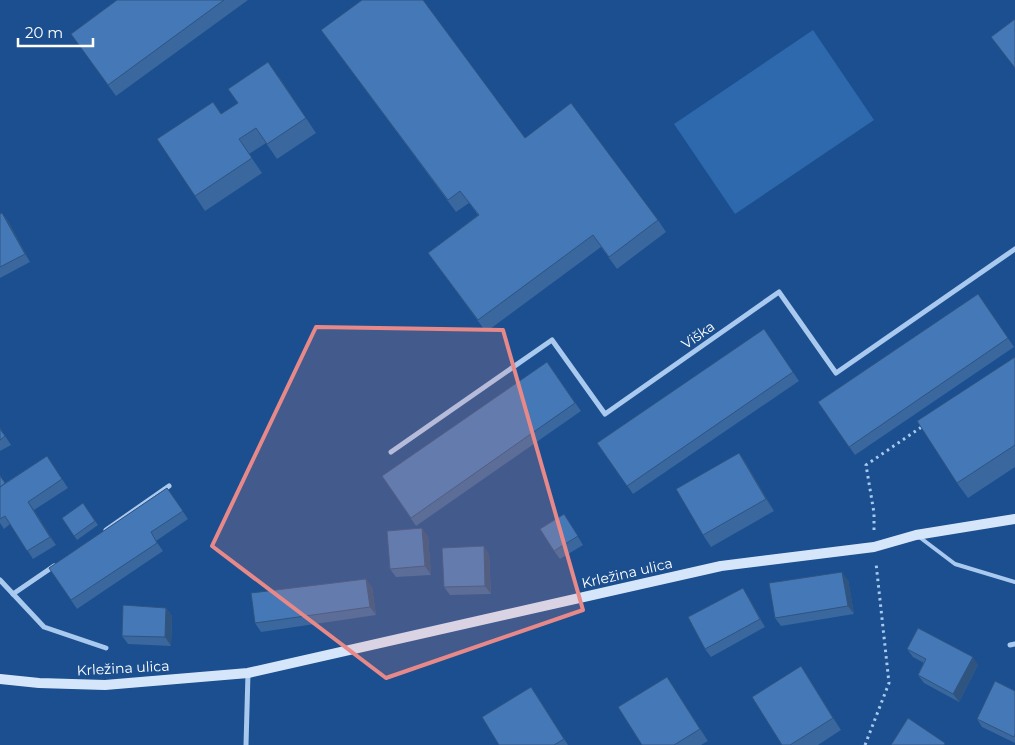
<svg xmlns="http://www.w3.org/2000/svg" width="1015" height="745" viewBox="0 0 1015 745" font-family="Montserrat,sans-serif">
<rect width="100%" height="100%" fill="#1b4f8f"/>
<polygon fill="#2e69ad" points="813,30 874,120 735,214 674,124"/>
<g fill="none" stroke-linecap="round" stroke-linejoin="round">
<g stroke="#a9c9ee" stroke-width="3" stroke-dasharray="2.5 4" stroke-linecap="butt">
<polyline points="874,530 874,513 866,465 923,426"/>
<polyline points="865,745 889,683 876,563"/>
</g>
<polyline stroke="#a9c9ee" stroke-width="4" points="918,536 955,564 1015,582"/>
<g stroke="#a9c9ee" stroke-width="5">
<polyline points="391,452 552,340 605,414 779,292 836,373 1015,249"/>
<polyline points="106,530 169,486"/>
<polyline points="0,580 44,627 106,648"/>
<polyline points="13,594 54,566"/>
<polyline points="1010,645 1015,644"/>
<polyline points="246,745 248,673"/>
</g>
<polyline stroke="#d6e6fa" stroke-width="10" points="0,679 39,683 105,685 248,673 721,566 874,547 916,535 1015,519"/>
</g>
<g fill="#3a679d">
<polygon points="117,0 248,0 116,96 71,34"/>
<polygon points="321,30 525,138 658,220 666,232 617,269 601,247 486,332 428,253 478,215 469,203 456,212"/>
<polygon points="279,77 316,133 277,159 266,143 249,154 262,173 205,211 195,196 221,114"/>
<polygon points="2,213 8,221 30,262 0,278 0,214"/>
<polygon points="978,294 1014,347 855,455 818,402"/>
<polygon points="764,329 799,381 633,494 597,443"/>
<polygon points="1015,357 1015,467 968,498 957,483"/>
<polygon points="547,362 581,411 416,526 382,476"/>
<polygon points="0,428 11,445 0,451"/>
<polygon points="739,453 747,465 774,511 711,547 703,535"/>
<polygon points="47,456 68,488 34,510 56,545 33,559 10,524 4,529 0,523 0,475 5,483"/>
<polygon points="167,488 188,519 156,541 163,551 77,609 49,568"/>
<polygon points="83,503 98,525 77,540 62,518"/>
<polygon points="564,514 583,545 560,559 554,551"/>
<polygon points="428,536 431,575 396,577 390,569"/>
<polygon points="489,554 491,594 450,595 444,587"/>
<polygon points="848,580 854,614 781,626 775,618"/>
<polygon points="372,587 376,615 261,632 255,623"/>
<polygon points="748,596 765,627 711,657 705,649"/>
<polygon points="166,608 172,616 171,646 128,644 122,636"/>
<polygon points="907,649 978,665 959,702 924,683 918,675 924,663 913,657"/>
<polygon points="801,666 841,730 818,745 782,745"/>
<polygon points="667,677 708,741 701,745 642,745"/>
<polygon points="531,687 539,699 568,745 499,745"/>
<polygon points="1015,691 1015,743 982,727 977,719"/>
</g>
<g fill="#305480">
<polygon points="268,62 279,77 316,133 306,118"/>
<polygon points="2,213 8,221 30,262 25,254"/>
<polygon points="739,453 747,465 774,511 766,499"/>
<polygon points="28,502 34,510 56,545 50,537"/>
<polygon points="422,528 428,536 431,575 425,566"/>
<polygon points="484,546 489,554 491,594 485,586"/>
<polygon points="842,572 848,580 854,614 848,606"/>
<polygon points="366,579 372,587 376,615 370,607"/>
<polygon points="743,588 748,596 765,627 760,619"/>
<polygon points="166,608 172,616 171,646 165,637"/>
<polygon points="973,657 978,665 959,702 953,694"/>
<polygon points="801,666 809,678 841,730 833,718"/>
<polygon points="667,677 675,689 708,741 700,729"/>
</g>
<g fill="#4478b7" stroke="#305480">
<polygon points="117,0 224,0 108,85 71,34"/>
<polygon points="362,0 423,0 525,138 571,103 658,220 609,257 593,235 478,320 428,253 479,215 460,191 448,200 321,30"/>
<polygon points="1015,19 1015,68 991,37"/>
<polygon points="268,62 306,118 267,144 256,128 239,139 252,158 195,196 157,139 213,102 221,114 238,103 228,89"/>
<polygon points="2,213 25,254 0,267 0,214"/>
<polygon points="978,294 1008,338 849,447 818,402"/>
<polygon points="764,329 793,372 627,486 597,443"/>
<polygon points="1015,357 1015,445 957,483 917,421"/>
<polygon points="547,362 575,403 411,518 382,476"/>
<polygon points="0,429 5,436 0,440"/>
<polygon points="739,453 766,499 703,535 676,489"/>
<polygon points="47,456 62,479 28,502 50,537 27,551 5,516 0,519 0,487"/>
<polygon points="0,476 5,483 0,487"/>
<polygon points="167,488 183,511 151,532 157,543 71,600 49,568"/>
<polygon points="83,503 95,521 74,536 62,518"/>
<polygon points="564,514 578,536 554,551 540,529"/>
<polygon points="422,528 425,566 390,569 387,531"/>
<polygon points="484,546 485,586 444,587 442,548"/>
<polygon points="842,572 848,606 775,618 769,583"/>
<polygon points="366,579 370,607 255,623 251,593"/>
<polygon points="743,588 760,619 705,649 688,617"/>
<polygon points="123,605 166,608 165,637 122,636"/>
<polygon points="918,628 973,657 953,694 918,675 926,659 907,649"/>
<polygon points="801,666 833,718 790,745 782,745 752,697"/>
<polygon points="667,677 700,729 674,745 642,745 618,707"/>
<polygon points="995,681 1015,691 1015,734 1014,737 977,719"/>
<polygon points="531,687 564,739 554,745 499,745 482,717"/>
<polygon points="908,718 945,743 944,745 891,745"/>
</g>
<path fill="#e88989" fill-opacity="0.2" stroke="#e88989" stroke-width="4" stroke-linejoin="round" d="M316 327 503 330 583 610 386 678 212 546Z"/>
<g text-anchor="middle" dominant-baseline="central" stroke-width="5" stroke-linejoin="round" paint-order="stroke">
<g font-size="14" fill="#fff" stroke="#1b4f8f">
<text transform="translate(698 335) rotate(-35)">Viška</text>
<text transform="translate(627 573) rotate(-13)">Krležina ulica</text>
<text transform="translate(123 668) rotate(-3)">Krležina ulica</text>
</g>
</g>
<path d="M18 38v8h75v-8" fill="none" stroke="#ffffff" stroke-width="2.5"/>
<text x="25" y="38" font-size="15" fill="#ffffff" stroke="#1b4f8f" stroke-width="4" paint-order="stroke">20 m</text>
</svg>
